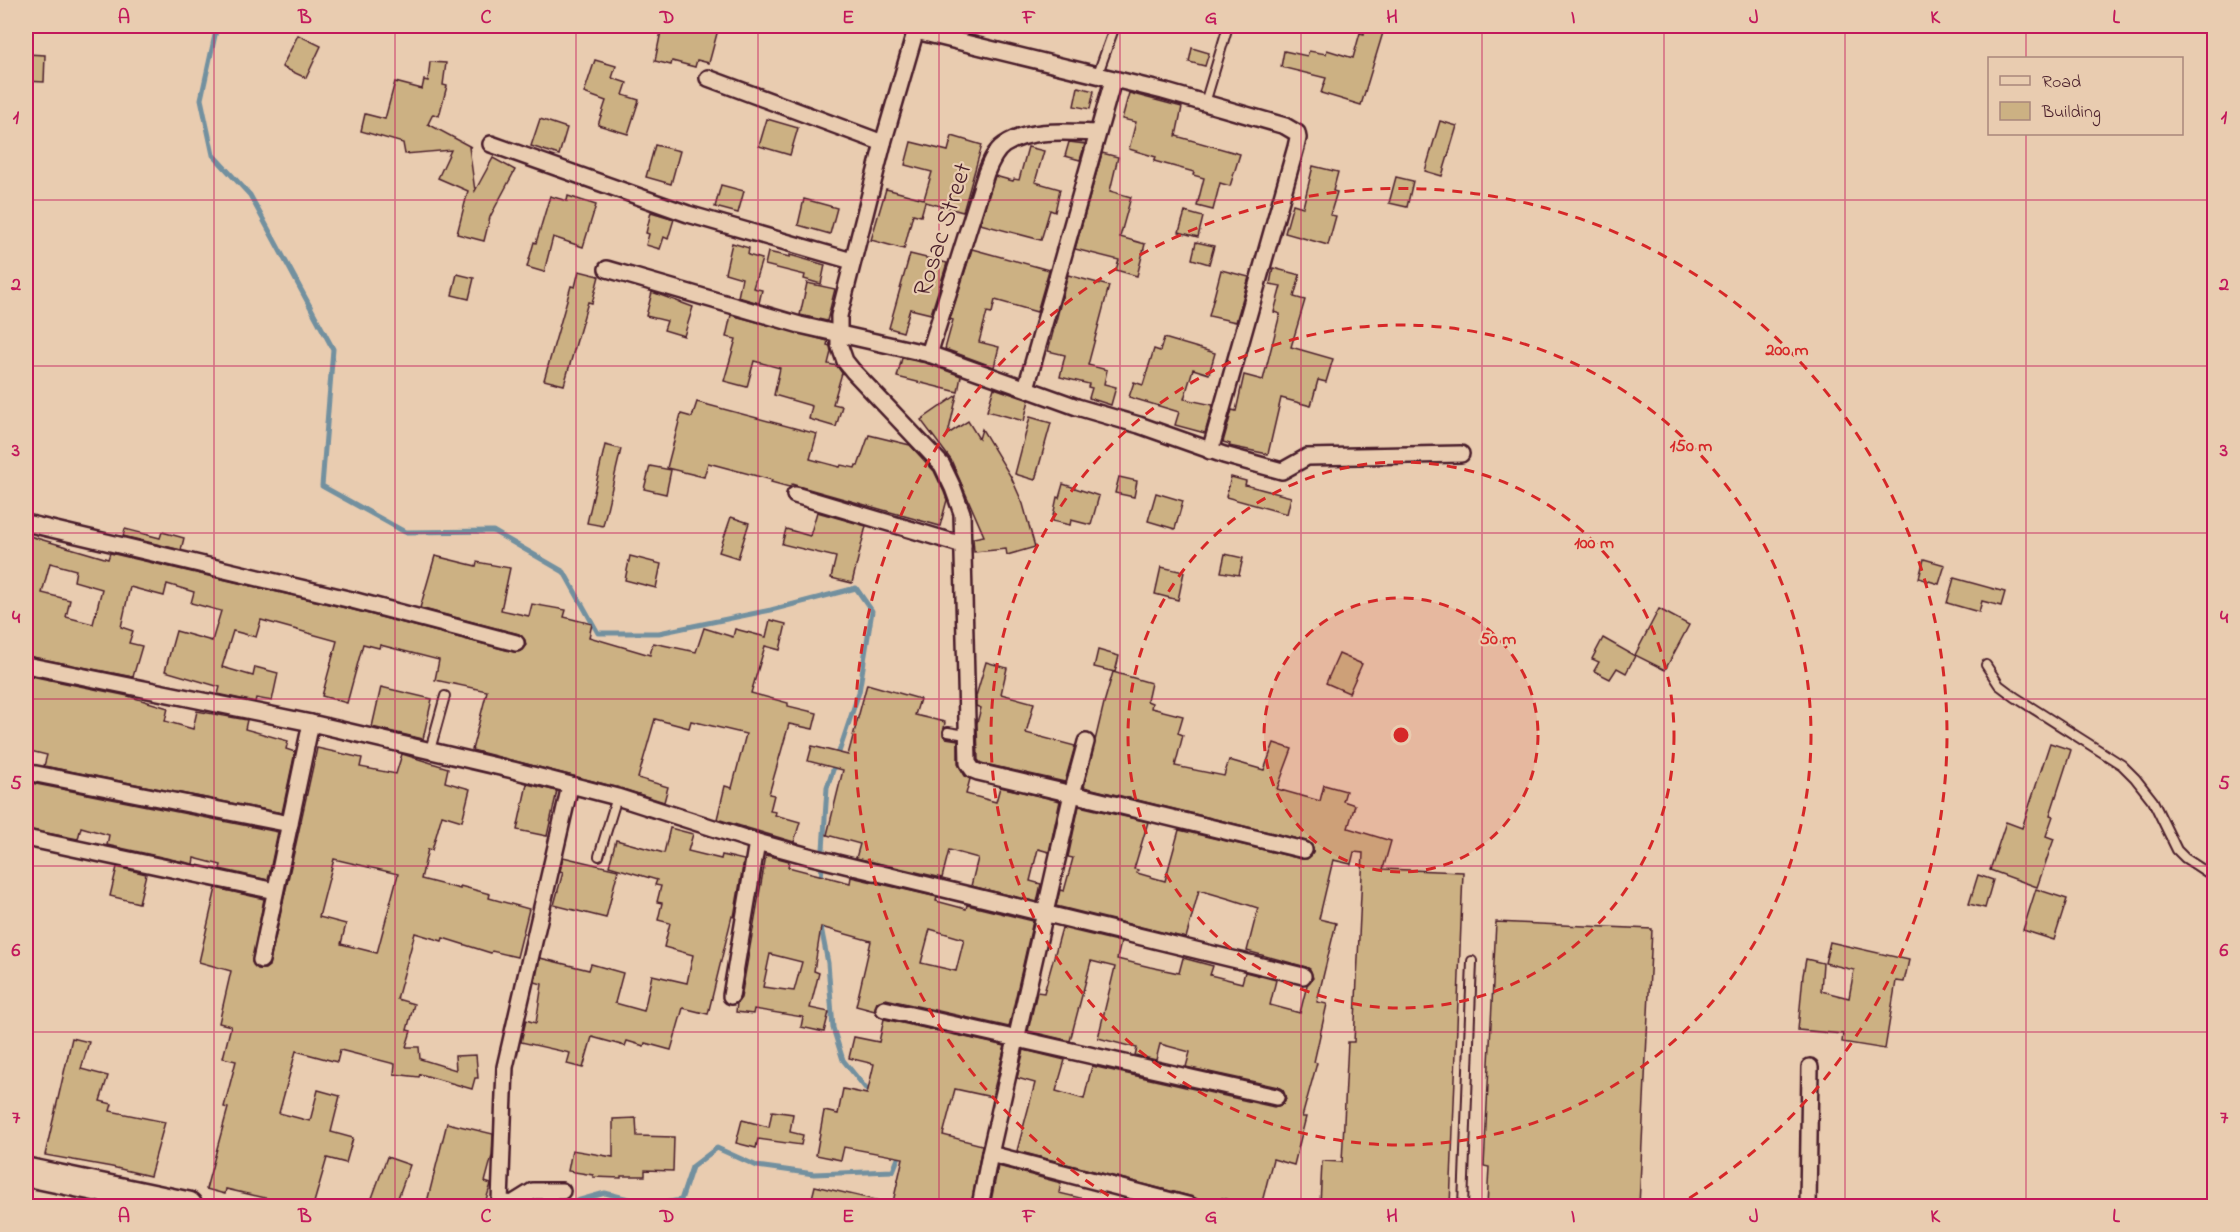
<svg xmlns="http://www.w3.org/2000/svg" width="2240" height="1232" viewBox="0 0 2240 1232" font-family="'Indie Flower',sans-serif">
<rect width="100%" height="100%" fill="#e9ccb0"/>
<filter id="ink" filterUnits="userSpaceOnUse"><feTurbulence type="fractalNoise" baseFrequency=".0167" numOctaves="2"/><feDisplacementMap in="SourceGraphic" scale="12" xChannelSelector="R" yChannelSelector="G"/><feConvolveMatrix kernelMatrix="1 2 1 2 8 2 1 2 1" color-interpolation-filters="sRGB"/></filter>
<g filter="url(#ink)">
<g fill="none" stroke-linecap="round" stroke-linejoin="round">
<g stroke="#72909f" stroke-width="5">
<polyline points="217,26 201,99 213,155 250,195 333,349 322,486 405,532 493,531 564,572 598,633 659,633 771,610 856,588 872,611 859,692 827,788 821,880"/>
<polyline points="820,922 828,963 833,1028 843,1060 871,1095"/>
<polyline points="559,1206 605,1193 652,1205 681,1200 692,1167 717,1148 757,1166 814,1174 893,1171 901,1151"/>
</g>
</g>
<g fill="#ccb183" stroke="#4a1f2b" stroke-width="1.5" fill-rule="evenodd">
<polygon points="662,26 719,26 709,63 697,60 695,67 672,61 671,65 655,61"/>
<polygon points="1365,26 1385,26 1361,105 1321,93 1326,78 1281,67 1284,51 1307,56 1309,51 1326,54 1327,50 1353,58 1360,33 1364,34"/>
<polygon points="298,35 321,46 306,78 282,67"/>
<polygon points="1192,48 1209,53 1205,66 1189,62"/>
<polygon points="26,54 45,55 44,82 26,81"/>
<polygon points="595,60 616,66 612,78 627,83 623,95 639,100 628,134 598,125 606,101 584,93"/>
<polygon points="430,62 446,63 443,85 447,86 439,116 433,114 428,124 471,147 469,147 475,191 493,158 515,170 490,217 484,241 457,234 468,191 438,178 451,150 405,154 403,143 361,131 365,114 385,119 395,82 422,89 424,80 428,81"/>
<polygon points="1078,87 1094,91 1090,109 1074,106"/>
<polygon points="1129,93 1182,107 1176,136 1240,154 1230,186 1220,183 1213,210 1197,206 1204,178 1193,175 1194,172 1154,161 1156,157 1129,149 1136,122 1122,119"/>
<polygon points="540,119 567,128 559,155 531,146"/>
<polygon points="767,119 798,128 790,155 759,146"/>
<polygon points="1440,121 1457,126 1442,176 1425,171"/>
<polygon points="952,136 982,145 963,212 925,202 921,216 913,214 904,249 871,240 886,189 924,199 932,172 905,165 911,142 948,151"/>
<polygon points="1069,142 1085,144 1080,160 1065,156"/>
<polygon points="655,145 680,151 671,184 646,177"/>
<polygon points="1028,147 1044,151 1035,182 1060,189 1055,212 1050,210 1041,240 980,224 995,176 1013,181 1014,179 1019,180"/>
<polygon points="1102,153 1118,157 1110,191 1131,197 1120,237 1145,244 1137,276 1116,270 1119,260 1075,249"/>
<polygon points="1313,166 1338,172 1333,191 1337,192 1330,215 1336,216 1328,245 1285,233 1293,204 1303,207"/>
<polygon points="1396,177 1413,181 1407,207 1389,203"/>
<polygon points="721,185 744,191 738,213 715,207"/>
<polygon points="550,196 567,201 568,196 596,205 583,247 553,237 544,272 527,267 534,242 536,243"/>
<polygon points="804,199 837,208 830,234 798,225"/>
<polygon points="651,212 674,219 668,239 664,237 660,249 646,245 649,234 646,233"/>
<polygon points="1185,212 1203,217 1198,237 1179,232"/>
<polygon points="1196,242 1214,246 1209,264 1192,259"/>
<polygon points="732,243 749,248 748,255 762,259 753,288 762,290 759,303 738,297 742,278 725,273"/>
<polygon points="972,249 1049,270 1037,312 995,300 992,313 987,312 979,342 999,347 994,367 945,349 953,320 950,319"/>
<polygon points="768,252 790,257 790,255 825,265 821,284 804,279 805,275 765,265"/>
<polygon points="910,254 947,263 931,314 910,309 903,332 889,328"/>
<polygon points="1273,268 1300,275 1294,297 1305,300 1291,347 1333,359 1326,382 1318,380 1311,406 1281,398 1268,454 1229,446 1230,444 1223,442 1232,410 1236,411 1244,375 1263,380 1280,314 1274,312 1281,286 1270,284"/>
<polygon points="1221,270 1249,277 1236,322 1209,316"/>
<polygon points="579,271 599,276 592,303 588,302 564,385 544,380 571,286 575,287"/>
<polygon points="457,274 474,278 469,299 452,295"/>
<polygon points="1068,275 1109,286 1088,365 1107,370 1104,384 1116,387 1111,405 1089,398 1092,388 1088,387 1089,384 1060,377 1065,355 1048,351"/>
<polygon points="807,283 835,289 827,321 800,315"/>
<polygon points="652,292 693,307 684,336 664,330 667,321 646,316"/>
<polygon points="731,315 828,341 827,345 830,346 831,352 828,364 837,366 842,373 833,404 842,406 836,427 809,419 812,406 774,395 780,368 754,361 747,387 724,381 736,339 726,337"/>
<polygon points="1164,338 1215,353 1209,374 1193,369 1184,399 1213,405 1205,433 1175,425 1179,412 1129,397 1134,382 1143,385 1154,349 1160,351"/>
<polygon points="902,358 926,363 961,376 958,392 897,377"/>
<polygon points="994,388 1029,400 1024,421 987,411"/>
<polygon points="957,395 948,434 968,421 979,439 982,429 1011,477 1023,504 1035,547 1007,555 1006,549 974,552 973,538 984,536 951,460 921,420"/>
<polygon points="697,402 817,434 810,459 840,467 841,465 855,468 856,465 858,466 869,435 910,445 934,471 944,492 947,500 940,526 798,486 792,484 789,487 771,482 772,480 708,463 704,477 667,468 681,414 692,417"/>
<polygon points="1030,417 1051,423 1035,480 1015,474"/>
<polygon points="605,445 621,449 603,526 587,523"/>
<polygon points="650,466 671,470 666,494 644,489"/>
<polygon points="1119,477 1137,481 1134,497 1115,493"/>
<polygon points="1231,477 1246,481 1245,485 1291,497 1287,514 1226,497"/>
<polygon points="1063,484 1099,496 1091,525 1071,520 1070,525 1052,521 1057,497 1059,498"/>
<polygon points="1156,493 1183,501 1175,529 1148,521"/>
<polygon points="817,512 866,526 852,583 831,578 836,557 782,544 786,529 810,536"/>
<polygon points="731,517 749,523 738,558 719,552"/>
<polygon points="125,529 160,538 162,532 184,538 181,550 123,536"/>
<path d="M26 535 108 559 110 553 350 609 514 652 522 650 526 645 525 640 519 634 420 608 435 556 476 566 477 562 510 568 501 610 529 616 532 604 566 610 564 617 592 624 589 637 650 655 653 643 696 652 704 628 733 637 735 629 766 637 770 620 786 624 780 650 765 646 751 693 788 703V706L817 713 813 729 789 724 769 794 774 795 770 811 776 812 775 815 800 822 794 842 717 819 725 786 732 788 746 734 691 721 689 728 655 719 638 778 668 787 664 802 620 788 472 750 487 691 435 680 439 660 380 645 379 648 363 644 347 703 322 696 337 641 261 620 256 637 233 631 222 667 253 676 255 667 278 673 272 701 256 698 255 702 218 694 220 687 165 671 176 631 212 641 221 611 191 603 194 592 167 584 164 596 130 587 121 627 133 631 129 643 142 646 133 677 26 656ZM50 563 76 570 74 581 102 589 93 624 66 617 70 600 42 593Z"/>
<polygon points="1225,554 1243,558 1239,575 1221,572"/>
<polygon points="630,556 661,564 656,588 625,580"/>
<polygon points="1924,559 1945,565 1939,584 1919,578"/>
<polygon points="1161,567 1184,572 1178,600 1155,594"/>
<polygon points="1954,578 2005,592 2001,606 1982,601 1979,612 1947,603"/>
<polygon points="1659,609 1689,625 1665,670 1635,655"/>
<polygon points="1603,638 1635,656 1626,673 1617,668 1610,679 1594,671 1599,662 1592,659"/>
<polygon points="1098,650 1119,656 1115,672 1094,667"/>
<polygon points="1339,654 1362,664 1349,693 1326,683"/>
<polygon points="986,662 1007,668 1001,694 1034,703 1026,733 1075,746 1065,782 981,763 978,760 977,723 981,708 976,706 976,696"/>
<polygon points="1113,672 1151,683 1147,701 1152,703 1151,708 1183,716 1178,733 1183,735 1175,766 1224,776 1229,760 1264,770 1274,743 1292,749 1277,789 1320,801 1324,785 1346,791 1343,801 1355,805 1348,828 1391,841 1383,869 1463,872 1450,1206 1320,1206 1322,1161 1342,1162 1348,1042 1354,1042 1363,853 1354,852 1351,864 1333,860 1319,919 1336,923 1317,1002 1327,1004 1314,1062 1317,1063 1302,1117 1306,1117 1294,1165 1273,1159 1261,1206 1253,1206 1222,1198 1221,1206 1200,1206 1198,1200 1193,1197 1017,1151 1035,1083 1017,1078 1024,1050 1065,1060 1056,1091 1084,1099 1092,1066 1274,1107 1283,1104 1286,1099 1283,1090 1278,1087 1186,1067 1190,1052 1160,1044 1156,1060 1135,1055 1137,1048 1098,1038 1115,967 1091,961 1070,1041 1028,1031 1037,992 1044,993 1062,928 1121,942 1117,959 1150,967 1179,973 1183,958 1213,966 1210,975 1242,983 1245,972 1276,980 1270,1005 1300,1013 1307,985 1313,978 1310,969 1306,967 1247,951 1258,908 1230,899 1199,890 1186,938 1056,906 1060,890 1064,891 1073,858 1068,857 1079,806 1148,822 1134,869 1138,870 1137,873 1165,881 1179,830 1302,859 1307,859 1313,853 1313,847 1306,841 1084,787 1104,703"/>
<polygon points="26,675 128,696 168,708 165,721 193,729 197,711 247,720 245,729 288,741 286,749 295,752 282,813 44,766 47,755 26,750"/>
<polygon points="867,684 920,699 915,715 945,722 943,735 946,738 958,740 958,764 965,776 970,779 966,794 996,802 1000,787 1060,801 1049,852 1038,849 1030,881 1041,884 1037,902 971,886 978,858 949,850 942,878 856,858 860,844 827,835 843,770 808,761 812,746 848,755"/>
<polygon points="381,687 432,699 423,739 372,727"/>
<polygon points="2050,743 2071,750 2050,815 2053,816 2046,836 2054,839 2037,887 1990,870 2006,822 2022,828"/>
<path d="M317 748 362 758 360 767 396 774 402 754 448 768 445 782 470 789 462 821 442 815 432 850 428 849 421 879 460 889V886L490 894 489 898 529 909 517 957 492 951 491 953 443 938 442 941 415 933 397 999 414 1004 407 1030 411 1031 406 1047H419L420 1059 456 1070 455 1056 476 1055 478 1078H475L472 1089 420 1074 419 1077 394 1074 395 1064 340 1050 337 1062 296 1051 279 1113 310 1121 318 1090 340 1096 331 1132 353 1138 346 1163 327 1158 313 1206H300L226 1189 225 1194 206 1189 228 1108 224 1107 236 1061 223 1058 231 1026 219 1023 231 971 199 962 216 888 264 899 252 962 258 969H265L269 966ZM334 859 398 874 377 953 341 944 346 924 319 917Z"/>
<polygon points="26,782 278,832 268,880 220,869 221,865 194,858 193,864 107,845 109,835 81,827 78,839 26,829"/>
<polygon points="527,784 557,791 547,836 517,830"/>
<polygon points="670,828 693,834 688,851 721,859 722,855 744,860 734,917 732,916 708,1014 683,1008 671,1050 645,1043 644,1046 627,1041 625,1046 592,1037 583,1068 567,1064 570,1053 521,1042 526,1020 536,1023 542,984 535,982 540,958 589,970 591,964 623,973 615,1003 644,1011 652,975 687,983 693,955 664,947 670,923 658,920 662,903 657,902 661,886 655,885 657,880 609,866 616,840 664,853"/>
<path d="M766 855 789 861 788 867 850 883 851 877 937 897 936 901 966 909 967 905 1033 921 1009 1027 886 999 877 1002 875 1011 856 1006 871 941 821 927 814 971 819 973 810 1008 829 1012 824 1032 801 1027 803 1017 754 1009 753 1014 736 1012 737 1003 741 998ZM930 929 964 939 956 971 921 963ZM770 954 802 962 794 991 763 987Z"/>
<polygon points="563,857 618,870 606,918 554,905 563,872 560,871"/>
<polygon points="117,867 146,874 139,903 110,896"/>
<polygon points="1978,875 1993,880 1985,908 1969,904"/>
<polygon points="2036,889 2067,899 2054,940 2023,930"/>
<polygon points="1496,922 1652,929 1639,1206 1487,1206 1489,1167 1484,1166"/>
<polygon points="1830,942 1909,960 1904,982 1896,981 1885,1049 1842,1042 1843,1034 1798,1030 1803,975 1806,959 1823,963 1821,991 1849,998 1854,970 1825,963"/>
<polygon points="884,1019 1005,1046 992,1097 955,1089 943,1135 982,1145 971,1206 911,1206 893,1202 903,1158 844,1147 841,1160 816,1155 824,1111 838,1114 843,1089 867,1094 874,1064 849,1058 854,1037 879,1042"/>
<polygon points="72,1038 89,1042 81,1069 108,1076 100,1101 112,1104 110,1111 165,1122 150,1176 112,1167 45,1155"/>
<polygon points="772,1111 793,1114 790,1132 803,1135 801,1145 758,1139 756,1148 736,1143 742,1120 769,1127"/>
<polygon points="636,1118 637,1136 674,1137 673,1171 645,1170 645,1176 621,1176 621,1178 593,1177 593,1175 568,1171 572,1150 613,1157 613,1119"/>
<polygon points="447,1123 493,1134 492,1156 485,1182 491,1184 484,1206 426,1206"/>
<polygon points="387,1157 410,1165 395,1206 372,1198"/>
<polygon points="998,1166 1061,1183 1059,1193 1093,1201 1093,1206 990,1206"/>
<polygon points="815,1186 880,1201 880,1206 810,1206"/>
<polygon points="1124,1199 1154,1206 1123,1206"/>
</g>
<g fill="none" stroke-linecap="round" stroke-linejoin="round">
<defs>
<g id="lane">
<polyline points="1097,76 1115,26"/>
<polyline points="1205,103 1228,26"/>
<polyline points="1986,665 1999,685 2015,697 2122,765 2135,778 2153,801 2177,850 2185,858 2214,877"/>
<polyline points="948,732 966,735"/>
<polyline points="430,750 445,696"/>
<polyline points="599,856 617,797"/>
<polyline points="1463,1206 1472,961"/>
</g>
<g id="street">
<polyline points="917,26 883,143 839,316 839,344 845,361 853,371 942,465 953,488 962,513 968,763 973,770 978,772 1072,794 990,1154 980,1206"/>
<polyline points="916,31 1163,91 1285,126 1297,133 1298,138 1296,147 1210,451"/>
<polyline points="708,78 883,143"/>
<polyline points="491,144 688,214 852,261"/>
<polyline points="607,269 800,325 929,354 1077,407 1139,425 1224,455 1282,471 1307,457 1461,454"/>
<path d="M929 354 986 173C990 163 995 151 1004 145 1030 128 1067 132 1097 133"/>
<polyline points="1026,388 1113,80"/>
<polyline points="795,495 963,545"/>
<polyline points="26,523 352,600 516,643"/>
<polyline points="26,665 311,723 513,770 617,797 757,842 812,857 1303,976"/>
<polyline points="1086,742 1072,794 1304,850"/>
<polyline points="26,772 290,824"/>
<polyline points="26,838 275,891"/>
<polyline points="261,960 311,723"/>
<polyline points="731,996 757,842"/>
<polyline points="884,1009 1276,1097"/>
<polyline points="990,1154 1191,1206"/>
<polyline points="562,1191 533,1191 512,1204 500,1202 505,1067 570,786"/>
<polyline points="1808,1206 1810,1067"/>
</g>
<polyline id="highway" points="26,1172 188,1206"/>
</defs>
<use href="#lane" stroke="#4a1f2b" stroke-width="12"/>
<use href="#street" stroke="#4a1f2b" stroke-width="20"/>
<use href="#highway" stroke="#4a1f2b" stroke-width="32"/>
<use href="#lane" stroke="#e9ccb0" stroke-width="8"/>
<use href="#street" stroke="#e9ccb0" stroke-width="15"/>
<use href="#highway" stroke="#e9ccb0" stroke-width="27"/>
</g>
</g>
<path fill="none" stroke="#c2185b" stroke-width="1.5" stroke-opacity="0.55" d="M214 26V1206M395 26V1206M576 26V1206M758 26V1206M939 26V1206M1120 26V1206M1301 26V1206M1482 26V1206M1664 26V1206M1845 26V1206M2026 26V58M2026 134V1206M26 200H2214M26 366H2214M26 533H2214M26 699H2214M26 866H2214M26 1032H2214"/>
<circle cx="1401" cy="735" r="137" fill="#d62828" fill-opacity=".12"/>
<g fill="none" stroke="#d62828" stroke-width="3" stroke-dasharray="10 8">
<circle cx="1401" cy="735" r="137"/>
<circle cx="1401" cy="735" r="273"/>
<circle cx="1401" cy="735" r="410"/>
<path d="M1124 1205A546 546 0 1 1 1678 1205"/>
</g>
<g text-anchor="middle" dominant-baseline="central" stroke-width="4.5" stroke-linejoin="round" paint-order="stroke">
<g font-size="26" fill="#4a1f2b" stroke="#e9ccb0">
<text transform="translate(944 230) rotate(-72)">Rosac Street</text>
</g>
</g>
<circle cx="1401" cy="735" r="9" fill="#d62828" stroke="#e9ccb0" stroke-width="3"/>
<g font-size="18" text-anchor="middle" font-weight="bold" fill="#d62828" stroke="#e9ccb0" stroke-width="4.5" stroke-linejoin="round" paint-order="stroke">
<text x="1787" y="355">200 m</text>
<text x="1691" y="451">150 m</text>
<text x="1594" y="548">100 m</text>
<text x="1498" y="644">50 m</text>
</g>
<rect width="2240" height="1232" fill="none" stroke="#e9ccb0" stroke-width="66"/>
<rect x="1988" y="57" width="195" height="78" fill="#e9ccb0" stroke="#a9877b" stroke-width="1.5"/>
<rect x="2000" y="76" width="30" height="9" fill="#e9ccb0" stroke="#a9877b" stroke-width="1.5"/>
<text x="2042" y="87" font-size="18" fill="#4a1f2b">Road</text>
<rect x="2000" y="102" width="30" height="18" fill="#ccb183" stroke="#a9877b" stroke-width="1.5"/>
<text x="2042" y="117" font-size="18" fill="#4a1f2b">Building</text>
<rect x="33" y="33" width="2174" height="1166" fill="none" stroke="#c2185b" stroke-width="2"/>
<g font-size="20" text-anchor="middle" font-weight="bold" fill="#c2185b">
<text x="124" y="23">A</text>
<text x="305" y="23">B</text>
<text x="486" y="23">C</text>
<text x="667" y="23">D</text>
<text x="848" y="23">E</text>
<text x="1029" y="23">F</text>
<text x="1211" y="23">G</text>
<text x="1392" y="23">H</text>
<text x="1573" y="23">I</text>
<text x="1754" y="23">J</text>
<text x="1935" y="23">K</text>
<text x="2116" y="23">L</text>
<text x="16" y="123">1</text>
<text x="2224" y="123">1</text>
<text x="16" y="290">2</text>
<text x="2224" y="290">2</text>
<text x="16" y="456">3</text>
<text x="2224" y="456">3</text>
<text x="16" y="623">4</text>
<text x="2224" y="623">4</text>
<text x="16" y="789">5</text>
<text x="2224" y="789">5</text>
<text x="16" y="956">6</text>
<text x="2224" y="956">6</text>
<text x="16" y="1123">7</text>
<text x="2224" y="1123">7</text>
<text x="124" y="1222">A</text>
<text x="305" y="1222">B</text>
<text x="486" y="1222">C</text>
<text x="667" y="1222">D</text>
<text x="848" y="1222">E</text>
<text x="1029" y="1222">F</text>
<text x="1211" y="1222">G</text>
<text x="1392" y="1222">H</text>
<text x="1573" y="1222">I</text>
<text x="1754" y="1222">J</text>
<text x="1935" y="1222">K</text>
<text x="2116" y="1222">L</text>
</g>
</svg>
